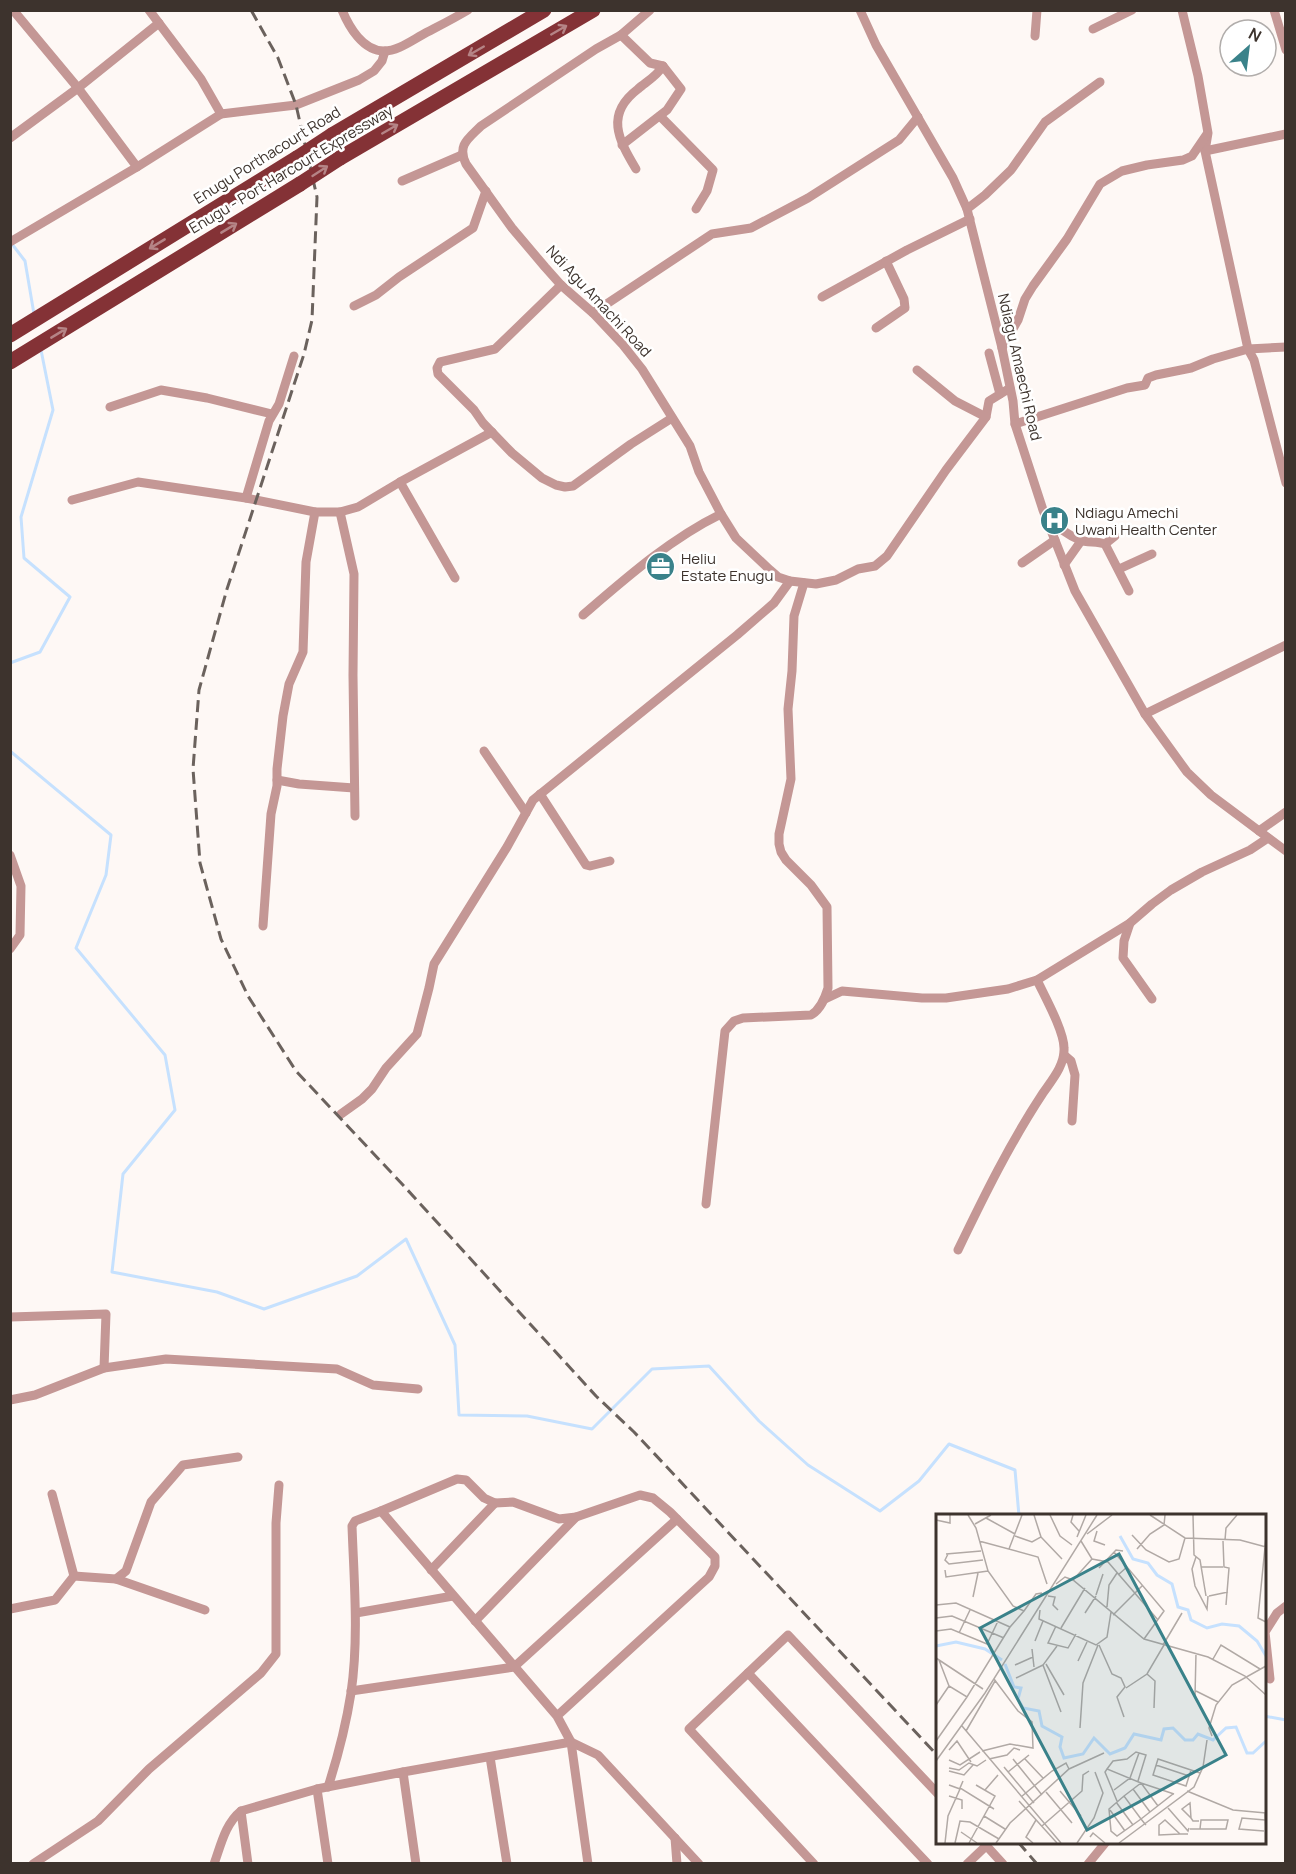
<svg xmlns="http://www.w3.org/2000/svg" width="1296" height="1874" viewBox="0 0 1296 1874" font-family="Manrope,sans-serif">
<rect width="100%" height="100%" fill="#fef8f5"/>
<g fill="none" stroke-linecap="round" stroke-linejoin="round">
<g stroke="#c6e1fe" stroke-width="3">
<polyline points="12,244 25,261 34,314"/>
<polyline points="10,663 40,652 70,597 24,558 21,517 53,410 41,350"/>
<polyline points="10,751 111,835 106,875 76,948 165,1055 175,1110 123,1174 112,1272 217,1292 264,1309 357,1276 406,1239 455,1345 459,1415 527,1416 592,1429 652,1369 709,1366 759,1421 808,1465 880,1511 919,1481 949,1444 1015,1470 1019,1516"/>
<polyline points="1264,1716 1286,1720"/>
</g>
<g stroke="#c49795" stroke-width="9">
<polyline points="13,10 78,88 137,167"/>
<polyline points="149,10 201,79 221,114 296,105 359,80 374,71 382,61 385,51"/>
<path d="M342 10C349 27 363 51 384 51 397 51 411 41 422 35 437 27 453 19 468 10"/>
<path d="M650 10 621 35 596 49 481 126C468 139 457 145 466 164L512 228 545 267 561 285 593 313 623 345 642 369 690 446 699 472 721 514 736 538 770 570 778 577 790 581 816 584 836 580 858 569 875 566 887 556 946 470 986 417 989 401 1010 388"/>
<polyline points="860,10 876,45 953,178 967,209 1002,348 1013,401 1015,424 1043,510 1075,591 1145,714 1187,772 1211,795 1286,851"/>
<polyline points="1182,10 1198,76 1208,133 1205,151 1248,349 1254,360 1286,483"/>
<polyline points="1274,10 1286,50"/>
<polyline points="1093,29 1132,10"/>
<path d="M621 35 650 63 663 66C657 76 646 82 638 89 605 114 618 139 636 169"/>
<polyline points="1035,36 1037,10"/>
<polyline points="660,116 713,170 707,191 696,209"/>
<polyline points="10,138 78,88 159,23"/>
<polyline points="622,145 667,110 681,89 663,66"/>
<polyline points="1205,151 1286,134"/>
<polyline points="402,181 462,155"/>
<polyline points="967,209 985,195 1011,170 1045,122 1100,82"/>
<polyline points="10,242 137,167 221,114"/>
<polyline points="561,285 495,349 440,362 437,368 438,374 474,410 483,423 512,453 542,478 556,485 565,487 573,486 631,444 672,418"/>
<polyline points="822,297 907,250 970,219"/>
<polyline points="354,306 376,295 399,277 473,228 486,191"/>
<polyline points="593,313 712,234 751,228 808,198 899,140 918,117"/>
<polyline points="876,328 905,308 904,299 886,261"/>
<polyline points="1002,348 1018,320 1025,299 1033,286 1067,239 1100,184 1122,171 1147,165 1183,160 1192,156 1207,134"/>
<polyline points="989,353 1000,394"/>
<polyline points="917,370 955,401 986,417"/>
<polyline points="110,407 161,390 207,398 272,414"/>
<polyline points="1015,424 1127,388 1145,385 1148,378 1156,375 1191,368 1213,359 1248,349 1286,347"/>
<polyline points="400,482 455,578"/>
<polyline points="246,498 269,421 279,404 294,356"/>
<polyline points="72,500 138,482 246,498 315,512"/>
<polyline points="340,512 354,574 353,675 355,816"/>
<path d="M1048 517C1056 526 1068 535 1080 540 1087 543 1097 541 1105 544L1129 591"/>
<polyline points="1105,544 1115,536"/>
<polyline points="1022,563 1055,540"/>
<polyline points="1064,565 1081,541"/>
<polyline points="1119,569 1152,554"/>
<path d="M583 615C626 578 670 539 721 514"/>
<polyline points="1145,714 1286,645"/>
<polyline points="484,751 526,813"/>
<polyline points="277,780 299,784 354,788"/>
<polyline points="540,794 586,865 590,866 610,861"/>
<polyline points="1259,831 1286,812"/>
<polyline points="10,855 21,886 20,935 10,949"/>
<polyline points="1130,923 1124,941 1123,958 1152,999"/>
<polyline points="263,926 271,814 277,786 277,769 283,716 289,684 303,652 306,562 315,512 340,512 358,507 400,482 492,432"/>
<polyline points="825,999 842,991 922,998 946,998 1008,989 1037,980 1130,923 1152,904 1171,890 1202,872 1250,850 1268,838"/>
<polyline points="1064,1055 1071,1061 1075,1075 1072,1121"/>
<polyline points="341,1114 362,1099 372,1089 386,1068 417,1034 429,988 434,964 507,847 533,800 737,635 774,603 790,581"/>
<path d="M706 1204 725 1031 734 1021 743 1018 811 1015C821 1009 825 998 828 988L827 907 811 885 786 860 781 852 779 844V834L791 779 788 709 792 671 794 616 804 583"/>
<path d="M958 1250C984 1196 1010 1143 1043 1093 1052 1080 1065 1065 1064 1048 1064 1031 1045 997 1037 980"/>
<polyline points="10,1317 106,1314 104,1368"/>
<polyline points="10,1400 35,1395 104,1368 166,1359 337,1369 373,1385 418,1389"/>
<polyline points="52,1494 74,1576"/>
<polyline points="431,1570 495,1503"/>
<polyline points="116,1579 205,1610"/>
<polyline points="10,1609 55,1600 74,1576 116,1579 126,1571 151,1502 183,1465 238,1457"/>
<polyline points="356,1613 453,1596"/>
<polyline points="475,1621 576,1517"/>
<polyline points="748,1673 928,1864"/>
<polyline points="1270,1679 1265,1632 1277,1613 1286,1606"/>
<polyline points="351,1691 514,1667 677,1519"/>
<polyline points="490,1757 507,1864"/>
<polyline points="403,1772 571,1742 557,1716 381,1511 457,1479 466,1480 484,1498 495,1503 513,1502 559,1519 576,1517 640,1495 653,1498 670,1512 715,1557 715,1566 709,1577 557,1716"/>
<path d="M328 1787C338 1756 346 1725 351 1693 359 1638 354 1581 352 1526L355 1521 381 1511"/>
<polyline points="317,1789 328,1864"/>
<polyline points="241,1811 248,1864"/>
<polyline points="675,1838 677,1864"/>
<polyline points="983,1842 1003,1864"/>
<polyline points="33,1864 98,1821 149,1769 261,1673 276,1654 276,1523 279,1485"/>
<path d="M214 1864C221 1845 225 1824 241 1811L317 1789 403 1772 416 1864"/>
<polyline points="588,1864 571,1742 598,1755 699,1864"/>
<polyline points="814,1864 689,1729 788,1635 938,1794"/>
<polyline points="967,1864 986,1846"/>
<polyline points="1088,1864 1106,1842"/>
</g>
<g stroke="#843236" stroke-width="15">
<polyline points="332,135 544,10"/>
<polyline points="340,158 593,10"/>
<polyline points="10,335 297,158"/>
<polyline points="10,362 300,184"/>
</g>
<g stroke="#6b625d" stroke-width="3" stroke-dasharray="12 6" stroke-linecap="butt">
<polyline points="251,10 278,58 296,105 317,197 312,320 304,354 227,589 199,690 193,769 200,863 221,939 248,996 296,1071 403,1185 596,1396 634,1432 938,1756"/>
<polyline points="1018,1842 1037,1864"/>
</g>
<g stroke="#843236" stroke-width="15">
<polyline points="297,158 332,135"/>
<polyline points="300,184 340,158"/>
</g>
</g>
<defs><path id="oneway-shaft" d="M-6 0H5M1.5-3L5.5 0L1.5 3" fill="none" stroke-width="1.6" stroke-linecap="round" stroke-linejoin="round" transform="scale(1.5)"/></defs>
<g stroke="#b58486">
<use href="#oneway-shaft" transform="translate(559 30) rotate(-30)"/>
<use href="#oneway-shaft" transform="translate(476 51) rotate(150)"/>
<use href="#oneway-shaft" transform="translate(390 129) rotate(-30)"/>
<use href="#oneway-shaft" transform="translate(320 171) rotate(-33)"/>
<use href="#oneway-shaft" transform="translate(229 228) rotate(-31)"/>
<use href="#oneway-shaft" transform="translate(157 244) rotate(149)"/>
<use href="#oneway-shaft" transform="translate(59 333) rotate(-31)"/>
</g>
<defs>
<symbol id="hospital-disc" viewBox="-11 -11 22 22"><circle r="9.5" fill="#3a828a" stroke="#fff"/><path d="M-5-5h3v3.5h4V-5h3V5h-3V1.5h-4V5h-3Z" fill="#fff"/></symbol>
<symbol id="office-disc" viewBox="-11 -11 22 22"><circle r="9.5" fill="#3a828a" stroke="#fff"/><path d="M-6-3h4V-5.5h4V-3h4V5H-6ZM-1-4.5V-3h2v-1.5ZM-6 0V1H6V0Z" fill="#fff"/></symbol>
</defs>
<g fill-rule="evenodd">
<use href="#hospital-disc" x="1038" y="504" width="33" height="33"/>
<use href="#office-disc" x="644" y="550" width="33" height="33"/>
</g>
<g text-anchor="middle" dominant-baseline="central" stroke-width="5" stroke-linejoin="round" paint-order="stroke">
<g font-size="15" fill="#3d332d" stroke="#fff">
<text transform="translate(267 155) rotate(-32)">Enugu Porthacourt Road</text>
<text transform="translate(291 169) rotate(-31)">Enugu - Port Harcourt Expressway</text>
<text transform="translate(599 301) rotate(47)">Ndi Agu Amachi Road</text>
<text transform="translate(1020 367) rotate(77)">Ndiagu Amaechi Road</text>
</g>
<g font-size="15" fill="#3d332d" stroke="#fff" text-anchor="start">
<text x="1075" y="512">Ndiagu Amechi<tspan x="1075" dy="17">Uwani Health Center</tspan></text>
<text x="681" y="558">Heliu<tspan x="681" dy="17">Estate Enugu</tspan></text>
</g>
</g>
<g transform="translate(936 1514)">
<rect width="330" height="330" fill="#fef8f5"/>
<path fill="none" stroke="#c6e1fe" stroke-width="3" d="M184 22 197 45 212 49 221 61 236 70 242 93 252 96 255 106 271 114 286 110 303 112 321 127 330 142M0 132 20 128 49 135 66 146M69 150 78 173 85 174 82 185 87 194 103 197 106 212 126 223 124 233 128 244 147 240 158 224 174 240 189 234 198 220 225 226 228 215 237 214 249 226H257L262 220 277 226 290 214 300 213 311 239H317L330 227"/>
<path fill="none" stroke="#b1a9a5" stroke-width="1.5" d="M32 1 40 14 52 57 77 92 88 97 100 80 106 79M114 1 124 22 136 31M137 1 135 8 143 17M214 1 249 24 304 26 330 33M257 1 258 41 264 46 270 82M50 4 79 20M0 6 14 9V1M39 10 55 1M161 17 158 27 169 31M151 20 176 1M196 21 210 36 233 48 243 45 249 24M79 22 96 28 105 23 98 1M105 23 126 45M141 23 150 1M330 23 322 104 330 108M289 26 290 14 301 1M43 27 102 43 111 70M145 27 156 45 172 48 222 106M287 27 288 53 293 54 290 91M73 35 86 1M201 35 214 20 228 11 229 1M178 38 191 53M10 40 45 37M12 40 9 46 13 50 47 46M260 43 256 55 259 72 271 95 272 82M265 53H287M163 54 180 36 187 37M9 56 10 63 52 57M182 61 191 53 228 97 208 125M137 66 156 45M120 70 129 63 137 66 208 125 272 143 309 162 330 181M160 81 167 60M112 82 119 83 117 91 122 96M273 82 292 78M37 83 42 59M0 91 20 89 74 113 88 97M171 93 173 71 181 59M104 96 103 105 160 131 171 123 175 98M149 99 160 82M177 101 206 72M0 104 16 102 68 124M120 112 112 129 132 134 140 120M125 114 149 74M0 117 15 115 51 130 62 107M23 119 34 96M99 127 107 107M163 131 176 160 185 164 189 173 181 183 188 203M227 131 246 99M121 132 107 151 125 198M96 135 98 153M0 144 47 175M277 145 285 131 324 155M3 146 13 172 31 183 74 113M142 147 151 128M110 150 128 181M79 151 97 143M211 160 219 167 218 194M80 164 107 151M190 174 211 160 228 131M260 177 282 188M259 182 260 139M0 191 13 172M26 212 125 329M144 214 147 169 162 131M30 217 59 167M276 222 273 214 280 191 296 171 330 152M0 227 31 183M13 236 21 227 35 248M46 237 74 230 97 234 96 208 82 197 58 165M53 245 71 241 78 234 84 236M77 245 106 281M89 245 107 264M13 246 24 251 44 238M0 247 49 179 161 1M220 251 253 262M68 253 98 289M13 254 23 256 33 249 41 252 50 246M171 255 169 258 181 287M255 256 250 272 217 261 222 245 264 259M13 257 28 261 37 251M72 258 93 241M27 267 24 274 58 295M197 275 214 298M49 276 62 261M178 276 194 264 203 239M124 277 145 302M251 277 297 296 330 299M110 278 136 309M13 282 26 286V295M188 282 205 269 171 255 177 247 191 245 200 238 210 241 202 267M85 283 116 257 130 249 133 255M83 287 121 329M180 288 197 311M232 294 252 317 253 314M174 296 189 317M329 299 330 317M48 302 69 315M255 304 254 289 246 295 255 304 257 307H263M210 311 209 310 205 305 188 282 173 295 175 317 181 322 205 305 237 280H238L205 269 222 292M106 312 146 277 147 261 153 257M254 315H290L292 306H265L264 315M328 317 303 315 306 304 329 306M25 318 41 329M244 320 223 321V311L229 306 244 320H252M154 323 157 319 169 329M9 329 12 302 24 275 13 271M19 329 24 307 34 308 63 325M33 329 59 282 40 271M60 329 74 309 133 255 168 239M97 329 90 323 100 306M141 329 158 304 167 279 159 258M183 329 258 273 267 253 271 226"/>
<path fill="#3a828a" fill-opacity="0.15" stroke="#3a828a" stroke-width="3" d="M183 40 290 241 151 316 44 114Z"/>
<rect width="330" height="330" fill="none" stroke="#3d332d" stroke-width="3"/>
</g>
<rect width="1296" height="1874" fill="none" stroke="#3d332d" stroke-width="24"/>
<g transform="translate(1248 48) rotate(28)"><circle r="28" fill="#ffffff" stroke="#b1adab" stroke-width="1.5"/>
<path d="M0-4.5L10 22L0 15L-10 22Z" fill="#3a828a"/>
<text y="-9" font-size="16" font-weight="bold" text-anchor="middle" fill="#3d332d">N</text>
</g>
</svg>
